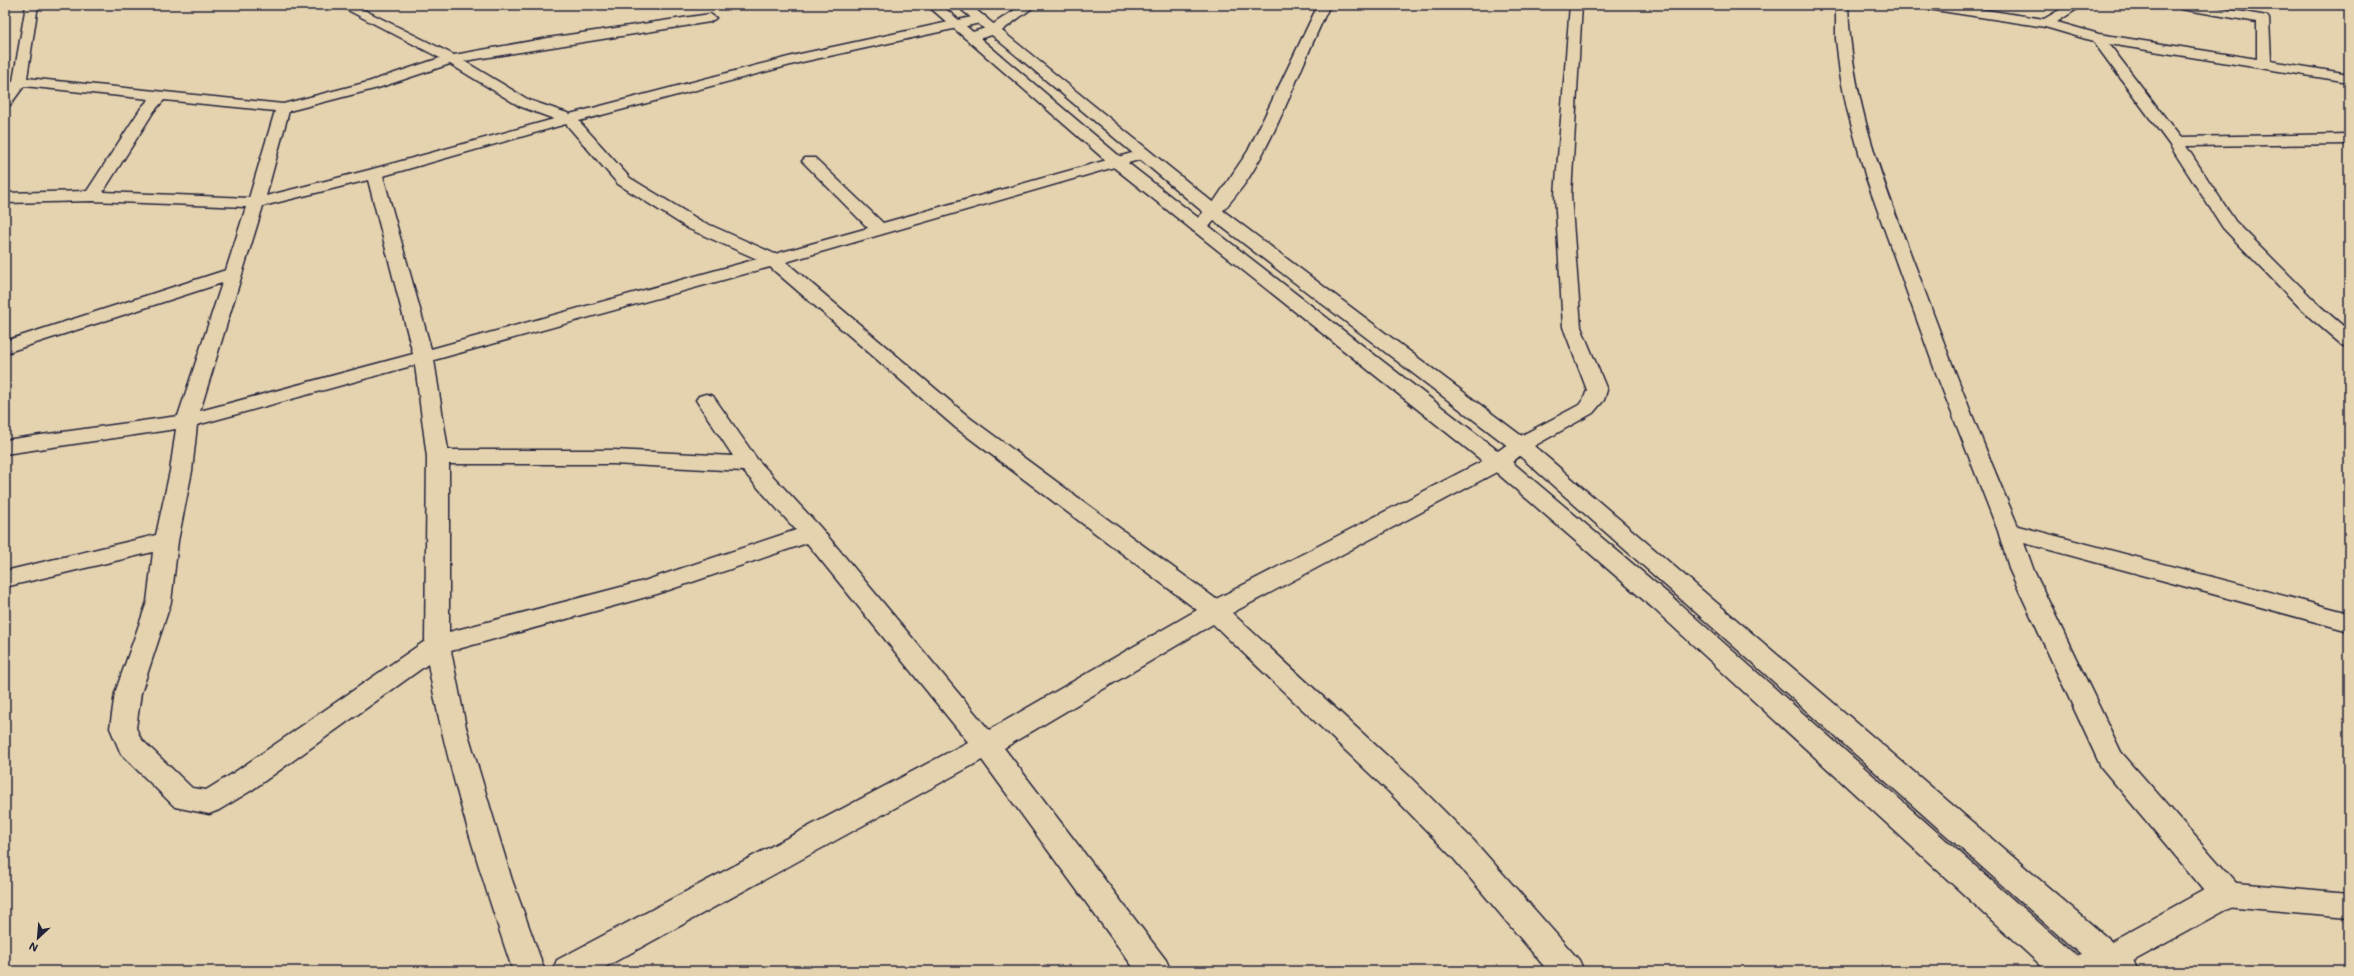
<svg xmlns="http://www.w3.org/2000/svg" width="2354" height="976" viewBox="0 0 2354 976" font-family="Mali,sans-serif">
<rect width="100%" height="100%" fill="#e5d3b0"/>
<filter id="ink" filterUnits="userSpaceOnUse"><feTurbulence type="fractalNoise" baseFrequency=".025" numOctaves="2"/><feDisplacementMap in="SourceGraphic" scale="8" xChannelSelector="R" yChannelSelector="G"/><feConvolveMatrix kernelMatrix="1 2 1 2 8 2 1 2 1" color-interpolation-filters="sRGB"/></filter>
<g filter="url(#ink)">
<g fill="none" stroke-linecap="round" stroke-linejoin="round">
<defs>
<polygon id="service" points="2226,882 2349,893 2349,917 2226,906 2216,903 2212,894 2216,885"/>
<g id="minor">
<path d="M26 5H38L27 78 283 104 368 82 440 58 338 5H354L454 55 548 38 710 14 716 18 710 22 464 61 529 100 570 114 800 54 981 15 985 16 987 19 985 22 802 62 579 121 630 178 701 221 775 254 868 228 805 164 802 161 805 158H815L883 223 1139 151H1149L1152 154 1149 157 786 262 970 418 1216 599 1490 457 1513 440 1579 405 1584 398 1587 390 1563 327 1555 195 1570 5H1582L1571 195 1581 327 1607 390 1604 400 1593 413 1527 450 1506 467 1232 613 1409 776 1474 841 1579 960 1584 971H1548L1454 859 1389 792 1213 624 1004 748 1166 960 1171 971H1136L982 760 598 971H552L557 960 968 742 807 543 657 594 451 651 466 727 512 880 545 971H513C479 870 447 769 428 664L252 790 219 810 209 814 175 807 121 754 110 728 115 693 147 602 153 552 5 587V571L156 535 170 471 176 429 5 454V440L178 416 222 283 5 353V341L226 270 246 207 92 201 5 203V193L87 191 141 108 149 99 24 86 10 105 5 106V92L13 81ZM450 64 519 106 554 119 369 170 266 196 289 111 378 88ZM164 100 275 111 249 198 103 192 154 111ZM566 124 618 184 689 229 757 259 431 349 383 176ZM368 180 413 354 200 411 263 206ZM770 267 956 428 1197 610 989 730 820 527 757 459 713 396 706 394 699 396 696 400 733 456 613 450H448L434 360ZM415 365 427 457 425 641 232 774 206 790 192 788 141 739 136 728 141 693 171 602 178 541 192 471 197 425ZM449 464H613L743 471 796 530 644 581 449 632Z"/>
<polygon points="1022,5 1036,5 999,33 971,41 964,37 966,34 989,27"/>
<path d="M1318 5H1330C1302 62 1282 125 1248 179 1235 198 1220 214 1205 231H1193L1191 227 1193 223 1215 200 1248 151Z"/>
<path d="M1836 5H1848C1851 104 1886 190 1921 281 1951 363 1983 445 2018 526L2349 613V631L2024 543 2034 571 2121 752 2237 884 2241 894 2237 904 2115 971H2062L2067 960 2097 949 2204 890 2101 767 2010 571 1998 531 1936 373 1866 178 1847 109 1840 74 1836 39Z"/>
<polygon points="1922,5 1953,5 2044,19 2068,5 2083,5 2057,22 2099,34 2257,59 2257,22 2181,9 2175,5 2203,5 2267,16 2269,19 2271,61 2349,74 2349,82 2109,44 2180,137 2349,134 2349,144 2186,146 2235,221 2321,307 2349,331 2349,347 2342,345 2307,315 2223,228 2169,144 2093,41 2045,27 1928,9"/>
</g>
<g id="primary">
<polygon points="927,5 941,5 1124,160 1506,457 1672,597 2081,960 2086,971 2047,971 1654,609 1490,467 1112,166"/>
<polygon points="956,5 970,5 1221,209 1527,440 2133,960 2138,971 2099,971 1513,450 1209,217"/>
</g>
</defs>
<use href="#service" stroke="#22223b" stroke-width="3"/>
<use href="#minor" stroke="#22223b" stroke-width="3"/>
<use href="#primary" stroke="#22223b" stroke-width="3"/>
<use href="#service" fill="#e5d3b0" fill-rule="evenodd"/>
<use href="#minor" fill="#e5d3b0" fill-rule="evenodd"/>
<use href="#primary" fill="#e5d3b0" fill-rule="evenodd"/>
</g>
</g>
<rect width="2354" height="976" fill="none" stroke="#e5d3b0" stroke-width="20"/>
<rect x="10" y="10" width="2334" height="956" fill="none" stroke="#22223b" stroke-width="1.5" filter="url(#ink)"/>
<g transform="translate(38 938) rotate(206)" stroke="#e5d3b0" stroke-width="3" paint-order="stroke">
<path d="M0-3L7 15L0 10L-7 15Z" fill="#22223b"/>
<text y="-6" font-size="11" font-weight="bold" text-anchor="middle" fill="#22223b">N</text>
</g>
</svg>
